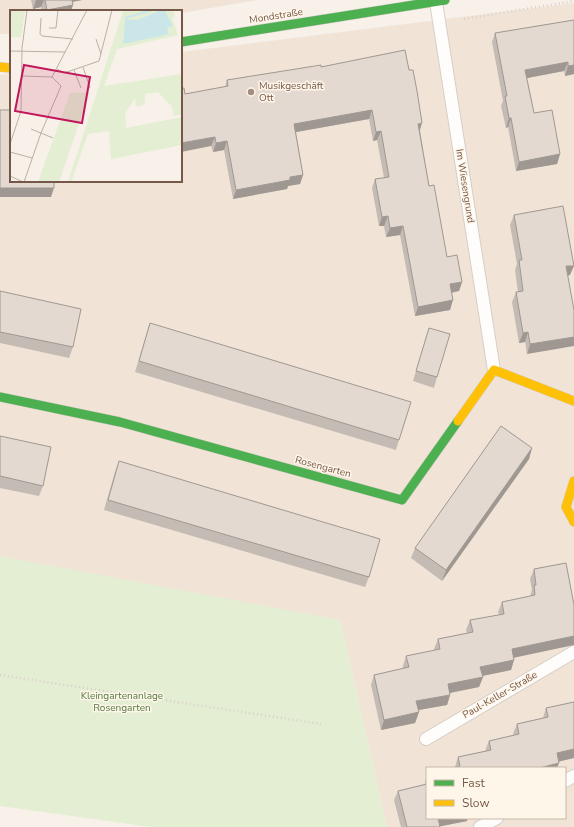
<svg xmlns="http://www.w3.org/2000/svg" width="574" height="827" viewBox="0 0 574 827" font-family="'Nunito Sans',sans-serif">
<rect width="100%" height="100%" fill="#f7f1e9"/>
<g fill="#f1e4d6" fill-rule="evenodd">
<polygon points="0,0 258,0 181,13 181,11 11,11 11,34 0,34"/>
<path d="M574 3V827H387L340 620 0 561V75L11 73V181H181V52ZM427 768H565V818H427Z"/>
</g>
<polygon fill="#e3eed3" points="0,556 340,620 387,827 151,827 0,806"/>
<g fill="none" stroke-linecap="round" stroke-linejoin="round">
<defs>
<g id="lane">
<polyline points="436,2 494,370"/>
<polyline points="426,739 574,652"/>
<polyline points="565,781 574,776"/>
<polyline points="480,827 497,818"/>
</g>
<g id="fast">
<polyline points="181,42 445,0"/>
<polyline points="0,397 120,422 402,500 458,421"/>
</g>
<g id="slow">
<polyline points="0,67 11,68"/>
<polyline points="458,421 494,370 574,401"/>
<polyline points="574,481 566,507 574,522"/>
</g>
</defs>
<use href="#lane" stroke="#d6cec6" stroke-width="14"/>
<use href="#fast" stroke="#d6cdc6" stroke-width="10"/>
<use href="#slow" stroke="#d6cdc6" stroke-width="10"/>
<g stroke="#d8d0c9" stroke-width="2.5" stroke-dasharray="1 3" stroke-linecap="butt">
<polyline points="464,19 574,1"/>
<polyline points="0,675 321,724"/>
</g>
<use href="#lane" stroke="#fefdfc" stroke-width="12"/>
<use href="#fast" stroke="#4caf50" stroke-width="9"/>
<use href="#slow" stroke="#ffc107" stroke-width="9"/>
</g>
<g fill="#c3bbb4">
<polygon points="31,0 82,0 72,2 71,11 42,11 41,7 33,9"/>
<polygon points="574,20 574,74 565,76 564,71 527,78 534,113 560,154 557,164 516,171 508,127 506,128 501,106 503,101 492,42 495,33"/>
<polygon points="321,67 420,130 429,186 447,257 462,282 459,291 452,293 450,310 415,316 400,235 386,237 384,226 379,226 372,188 375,179 384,178 377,140 373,141 369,119 296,132 303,175 300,184 288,186 287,189 233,199 224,150 213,152 211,146 185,94 225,87 227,80"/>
<polygon points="514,215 570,275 568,276 527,354 525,342 519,343 512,302 516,292 518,292 515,270 517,264 510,225"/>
<polygon points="0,291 73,347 69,358 0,343"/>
<polygon points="150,323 399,440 396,450 135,372"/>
<polygon points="429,328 437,377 434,388 413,381"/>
<polygon points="0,436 43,486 39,496 0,488"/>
<polygon points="532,448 529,459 442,581 411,558 415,548"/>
<polygon points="119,461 369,577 365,587 104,510 115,472"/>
<polygon points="566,563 514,658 514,660 511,670 482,676 483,677 479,687 450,693 450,695 447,705 418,710 419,712 415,723 381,730 371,685 374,675 403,669 403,666 406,656 435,650 434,649 438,639 467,633 466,630 470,620 499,615 498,612 502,602 530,596 532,590 530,579 534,569"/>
<polygon points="574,702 574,758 558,761 455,767 458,757 485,751 489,741 514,735 513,734 517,724 543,718 546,708"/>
<polygon points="427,777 427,818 467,821 440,826 440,827 401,827 394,800 398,791 425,784 425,782"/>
</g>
<g fill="#9f9892">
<polygon points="36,0 44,0 41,7 33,9"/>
<polygon points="68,0 82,0 67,3"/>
<polygon points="73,5 71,11 47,11 47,10"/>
<polygon points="568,62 564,71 522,79 525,70"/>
<polygon points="574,65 574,74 565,76 568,66"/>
<polygon points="372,110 369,119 291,133 294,124"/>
<polygon points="509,118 511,118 508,127 506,128"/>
<polygon points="422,123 419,133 418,124"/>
<polygon points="381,131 377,140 373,141 376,132"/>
<polygon points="215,137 211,146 181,152 181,143"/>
<polygon points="227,141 224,150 213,152 216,143"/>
<polygon points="560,154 557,164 516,171 519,162"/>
<polygon points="303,175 300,184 288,186 287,189 233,199 236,190 290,177"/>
<polygon points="0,188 54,188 51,197 0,197"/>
<polygon points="388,216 384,226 379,226 382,217"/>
<polygon points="403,226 400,235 386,237 390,228"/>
<polygon points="566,266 574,266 570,275 563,276"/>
<polygon points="462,282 459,291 447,293 450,284"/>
<polygon points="453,300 450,310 415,316 418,307"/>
<polygon points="528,332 525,342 519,343 523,333"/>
<polygon points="574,337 574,346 527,354 530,344"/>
<polygon points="532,448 529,459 442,581 446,570"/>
<polygon points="574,636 574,645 508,659 512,649"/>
<polygon points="514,660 511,670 477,677 480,667"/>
<polygon points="483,677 479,687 444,694 448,684"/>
<polygon points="450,695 447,705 413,711 416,701"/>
<polygon points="419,712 415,723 381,730 384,720"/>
<polygon points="574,749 574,758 553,763 557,753"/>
<polygon points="559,763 557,768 539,768"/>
<polygon points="438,818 468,818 467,821 437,827"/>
</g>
<g fill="#e3d9d1" stroke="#9f9892">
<polygon points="45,0 72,0 73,5 47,10"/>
<polygon points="574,20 574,65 568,66 568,62 525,70 534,113 552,110 560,154 519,162 511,118 509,118 505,96 507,96 495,33"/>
<polygon points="405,50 409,70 413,70 417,91 422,123 418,124 429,186 434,185 447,257 457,255 462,282 450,284 453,300 418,307 403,226 390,228 388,216 382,217 375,179 389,177 381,131 376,132 372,110 294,124 303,175 290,177 290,180 236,190 227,141 216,143 215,137 181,143 181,89 184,88 185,94 228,86 227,80 321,65 321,67"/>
<polygon points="0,110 11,110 11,181 54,181 54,188 0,188"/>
<polygon points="563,206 574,266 566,266 574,310 574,337 530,344 528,332 523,333 516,292 523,291 519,260 522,260 514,215"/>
<polygon points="0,291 81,309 73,347 0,332"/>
<polygon points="150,323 411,402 399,440 139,361"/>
<polygon points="429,328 450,334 437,377 416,371"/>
<polygon points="501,426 532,448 446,570 415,548"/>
<polygon points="0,436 51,447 43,486 0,476"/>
<polygon points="119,461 380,539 369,577 108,500"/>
<polygon points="566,563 574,605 574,636 512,649 514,660 480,667 483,677 448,684 450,695 416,701 419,712 384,720 374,675 409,667 406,656 440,649 438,639 473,632 470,620 504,614 502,602 535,595 534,585 536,585 534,569"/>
<polygon points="574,702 574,749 557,753 559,763 539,768 452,768 460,766 458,757 491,750 489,741 519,734 517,724 548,717 546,708"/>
<polygon points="427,784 427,818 438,818 440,827 407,827 398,791"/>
</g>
<circle fill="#a38e80" stroke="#fff6ea" stroke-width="1.5" cx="251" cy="92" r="4"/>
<g text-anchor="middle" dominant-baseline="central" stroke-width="3" stroke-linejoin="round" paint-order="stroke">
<g font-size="10" fill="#765848" stroke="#fff6ea">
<text transform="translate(276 16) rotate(-9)">Mondstraße</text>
<text transform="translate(465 186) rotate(81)">Im Wiesengrund</text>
<text transform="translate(323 467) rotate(15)">Rosengarten</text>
<text transform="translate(500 695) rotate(-30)">Paul-Keller-Straße</text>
</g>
<g font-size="10" fill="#765848" stroke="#fff6ea" text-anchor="start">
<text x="259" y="86">Musikgeschäft<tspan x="259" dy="12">Ott</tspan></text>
</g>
<g font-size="10" fill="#537c40" stroke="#fff6ea">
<text x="122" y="696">Kleingartenanlage<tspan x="122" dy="12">Rosengarten</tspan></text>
</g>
</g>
<g transform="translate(10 10)">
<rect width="172" height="172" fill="#f7f1e9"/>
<path d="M15 0 11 27H0V1ZM150 0 127 10 116 9 117 15 112 30 159 24 157 18 162 16 151 0H163L165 7H162L168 25 107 39 94 76 172 64V104L164 106 162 97 148 82 135 84V93L132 96H126L125 88 115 103 116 118 172 107V135L101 149 99 121 78 124 61 172H58L113 1ZM80 82 49 172H28L60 83Z" fill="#e3eed3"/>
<path d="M151 0 155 1 163 16 157 18 159 24 113 34 115 9 127 10Z" fill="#cae6e8"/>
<path fill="none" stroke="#cae6e8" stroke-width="2" d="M115 8 142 0"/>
<path fill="none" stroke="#bfafa4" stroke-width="1" d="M31 8 30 24 32 26 63 29M39 18H46L48 0M86 29 91 44M0 41 55 42M73 57 80 78M47 59 54 63 89 51 102 0M64 60 71 78M12 66 42 67M21 119 43 128M0 134 11 101 12 38 17 0M0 142 22 148M0 166 13 172M14 172 31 123 51 76 42 67 77 0"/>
<path fill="#c2185b" fill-opacity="0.15" stroke="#c2185b" stroke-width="2" d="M14 55 80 67 72 113 5 101Z"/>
<rect width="172" height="172" fill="none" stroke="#765848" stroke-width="2"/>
</g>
<rect x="426" y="767" width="140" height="52" fill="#fff6ea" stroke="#c8b7a9"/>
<rect x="434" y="780" width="20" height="6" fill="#4caf50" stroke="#c8b7a9"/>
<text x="462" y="787" font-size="12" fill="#765848">Fast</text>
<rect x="434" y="800" width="20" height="6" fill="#ffc107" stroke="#c8b7a9"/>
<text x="462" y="807" font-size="12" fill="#765848">Slow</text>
</svg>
